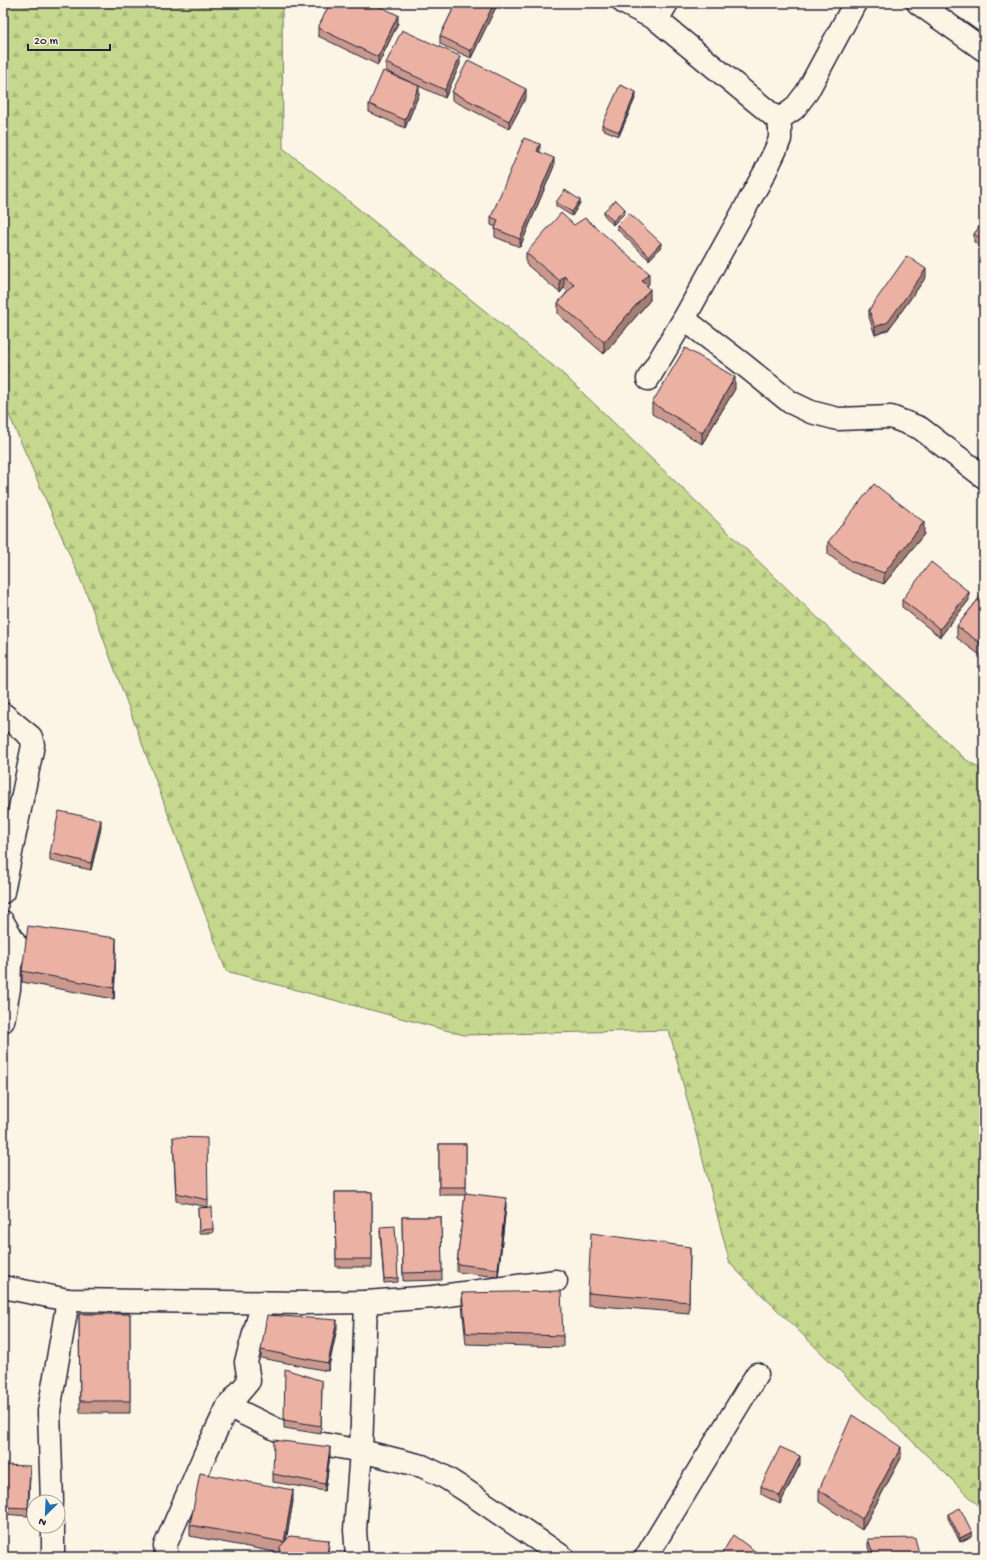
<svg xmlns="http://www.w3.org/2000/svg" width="987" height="1560" viewBox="0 0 987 1560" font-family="'Gochi Hand',sans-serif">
<defs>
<pattern id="forest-firs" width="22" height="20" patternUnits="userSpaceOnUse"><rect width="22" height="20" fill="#c5d88d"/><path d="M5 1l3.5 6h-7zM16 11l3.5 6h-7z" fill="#a9b97b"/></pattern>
</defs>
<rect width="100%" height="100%" fill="#fcf5e5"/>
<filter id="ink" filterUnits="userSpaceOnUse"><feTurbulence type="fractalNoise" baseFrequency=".025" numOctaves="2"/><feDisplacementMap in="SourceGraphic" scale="8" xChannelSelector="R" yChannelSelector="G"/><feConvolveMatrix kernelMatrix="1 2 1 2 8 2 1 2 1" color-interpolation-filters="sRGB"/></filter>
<g filter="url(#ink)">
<polygon fill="url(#forest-firs)" stroke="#747d64" points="3,3 282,3 283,148 562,373 965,759 984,771 984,1511 730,1264 669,1030 464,1035 226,971 88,597 3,401"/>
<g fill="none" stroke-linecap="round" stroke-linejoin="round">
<defs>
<g id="minor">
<polyline points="624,3 657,20 770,113 778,120 780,128 780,139 776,149 765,172 684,319 648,379"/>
<polyline points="918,3 984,50"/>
<polyline points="657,20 667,3"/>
<polyline points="778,120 794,109 807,92 855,3"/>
<polyline points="684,319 744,365 790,402 811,412 838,419 891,417 920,428 984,477"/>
<polyline points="3,714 31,737 33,745 3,892"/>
<polyline points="3,922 17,946 10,965 9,989 3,1021"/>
<polyline points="3,1287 68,1300 304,1303 366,1302 361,1451 355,1530 357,1557"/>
<polyline points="366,1302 433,1297 556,1281"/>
<polyline points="228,1406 296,1439 361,1451 422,1466 443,1476 465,1490 563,1557"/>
<polyline points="52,1502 49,1411 68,1300"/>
<polyline points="53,1557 53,1526"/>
<polyline points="167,1557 165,1546 205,1454 228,1406 249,1381 246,1362 263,1302"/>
<polyline points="646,1557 757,1374"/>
</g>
</defs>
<use href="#minor" stroke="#22223b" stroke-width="25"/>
<use href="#minor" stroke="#fcf5e5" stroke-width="22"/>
</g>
<g fill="#ca998d" stroke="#22223b">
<polygon points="456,3 498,3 471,58 440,44 440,36"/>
<polygon points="398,23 378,65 318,36 318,28"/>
<polygon points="386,63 460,64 445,98 386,71"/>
<polygon points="452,92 526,97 509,129 452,100"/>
<polygon points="419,94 405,128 369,112 369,104"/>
<polygon points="636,96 619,136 602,129 602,125"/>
<polygon points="540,152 554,166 520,247 495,237 495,229 496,227 491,225 491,217"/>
<polygon points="556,202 580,203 572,216 556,206"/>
<polygon points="604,211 625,213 613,225 604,215"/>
<polygon points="984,221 984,249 974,242 974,234"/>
<polygon points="574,225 649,284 647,286 650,300 604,354 558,314 558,303 568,291 564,288 560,293 526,264 526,253"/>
<polygon points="617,225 661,247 649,260 617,229"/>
<polygon points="926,277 888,330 875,335 869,317 869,310"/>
<polygon points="735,389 702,444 652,414 652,403"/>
<polygon points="924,534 884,584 851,572 828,554 828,542"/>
<polygon points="984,592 984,658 957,638 957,626"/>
<polygon points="902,600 969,600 940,637 902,607"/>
<polygon points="101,828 91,870 50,861 50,853"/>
<polygon points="116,949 114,999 22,982 22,971"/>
<polygon points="173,1137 208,1200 208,1207 213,1229 213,1233 199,1233 198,1208 208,1207 176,1201"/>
<polygon points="439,1144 466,1144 466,1194 506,1206 498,1277 457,1272 457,1264 465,1195 439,1195"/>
<polygon points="335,1192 372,1192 372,1267 336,1267"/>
<polygon points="402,1217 441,1217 442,1280 403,1281"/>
<polygon points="380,1231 398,1278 398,1282 384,1283"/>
<polygon points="690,1247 689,1313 588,1305 588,1293"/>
<polygon points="462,1293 563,1336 563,1347 466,1344 462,1304"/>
<polygon points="79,1314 130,1314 130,1413 80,1413"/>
<polygon points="337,1328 328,1371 261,1358 261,1350"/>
<polygon points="322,1381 321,1434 284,1428 284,1420"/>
<polygon points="330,1455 325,1491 273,1482 273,1474"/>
<polygon points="901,1458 862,1530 819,1502 819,1490"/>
<polygon points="800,1464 780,1504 761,1494 761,1486"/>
<polygon points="3,1465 30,1474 28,1516 3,1514"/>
<polygon points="293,1501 286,1541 329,1551 328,1557 279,1557 280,1553 190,1536 190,1525"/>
<polygon points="948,1514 972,1536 960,1542 948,1518"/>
<polygon points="868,1539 920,1557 871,1557 868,1547"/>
</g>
<g fill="#a47d73" stroke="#22223b">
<polygon points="494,3 498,3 471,58 471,51"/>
<polygon points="398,15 398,23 378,65 378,57"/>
<polygon points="460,56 460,64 445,98 445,90"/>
<polygon points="419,86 419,94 405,128 405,120"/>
<polygon points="526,89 526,97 509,129 509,121"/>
<polygon points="636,92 636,96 619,136 619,132"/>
<polygon points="540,144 540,152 537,151"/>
<polygon points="554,158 554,166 520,247 520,239"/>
<polygon points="580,200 580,203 572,216 572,212"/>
<polygon points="625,209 625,213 613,225 613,221"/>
<polygon points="661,243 661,247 649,260 649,256"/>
<polygon points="926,269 926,277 888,330 875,335 875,327"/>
<polygon points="649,273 649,284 642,292 642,281"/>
<polygon points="564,276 564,288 560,293 560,281"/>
<polygon points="650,289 650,300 604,354 604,342"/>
<polygon points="735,377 735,389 702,444 702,433"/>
<polygon points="924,522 924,534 884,584 884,573"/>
<polygon points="969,592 969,600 940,637 940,629"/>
<polygon points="101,820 101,828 91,870 91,863"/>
<polygon points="116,938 116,949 114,999 114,988"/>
<polygon points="506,1198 506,1206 498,1277 498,1269"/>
<polygon points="337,1320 337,1328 328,1371 328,1363"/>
<polygon points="330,1447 330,1455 325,1491 325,1484"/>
<polygon points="901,1447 901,1458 862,1530 862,1519"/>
<polygon points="800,1456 800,1464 780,1504 780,1496"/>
<polygon points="30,1466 30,1474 28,1516 28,1508"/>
<polygon points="293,1490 293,1501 284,1553 284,1542"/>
<polygon points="972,1532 972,1536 960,1542 960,1538"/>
<polygon points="329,1540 328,1557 327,1557"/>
</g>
<g fill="#ebb2a4" stroke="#22223b">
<polygon points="330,3 372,3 398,15 378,57 318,28"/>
<polygon points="456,3 494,3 471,51 440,36"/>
<polygon points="402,30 460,56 445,90 386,63"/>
<polygon points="468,60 526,89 509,121 452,92"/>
<polygon points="383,71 419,86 405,120 369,104"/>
<polygon points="620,85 636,92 619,132 602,125"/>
<polygon points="524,138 540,144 537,151 554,158 520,239 495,229 498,220 491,217"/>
<polygon points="565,190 580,200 572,212 556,202"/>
<polygon points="616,200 625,209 613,221 604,211"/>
<polygon points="561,213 574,225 585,218 649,273 642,281 650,289 604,342 558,303 574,285 564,276 560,281 526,253"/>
<polygon points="629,213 661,243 649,256 617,225"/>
<polygon points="984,221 984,241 974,234"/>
<polygon points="907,256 926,269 888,322 875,327 869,310"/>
<polygon points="685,348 735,377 702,433 652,403"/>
<polygon points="874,484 924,522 884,573 851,561 828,542"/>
<polygon points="931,562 969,592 940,629 902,600"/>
<polygon points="984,592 984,646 957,626"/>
<polygon points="59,811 101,820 91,863 50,853"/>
<polygon points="28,926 116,938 114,988 22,971"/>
<polygon points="173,1137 207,1138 208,1200 176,1193"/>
<rect x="439" y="1144" width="27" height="43"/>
<polygon points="335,1192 372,1192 372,1259 336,1259"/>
<polygon points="465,1193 506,1198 498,1269 457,1264"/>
<polygon points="212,1207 213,1229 199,1230 198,1208"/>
<polygon points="402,1217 441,1217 442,1272 403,1273"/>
<polygon points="395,1226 398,1278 384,1279 380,1227"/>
<polygon points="591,1233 690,1247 689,1302 588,1293"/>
<polygon points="561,1291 563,1336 466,1333 462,1293"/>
<polygon points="79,1314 130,1314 130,1401 80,1401"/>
<polygon points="267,1315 337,1320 328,1363 261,1350"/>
<polygon points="285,1369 322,1381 321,1426 284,1420"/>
<polygon points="852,1415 901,1447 862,1519 819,1490"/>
<polygon points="274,1440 330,1447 325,1484 273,1474"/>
<polygon points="780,1447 800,1456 780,1496 761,1486"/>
<polygon points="3,1465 30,1466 28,1508 3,1507"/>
<polygon points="200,1473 293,1490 284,1542 190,1525"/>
<polygon points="960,1508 972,1532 960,1538 948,1514"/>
<polygon points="733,1535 763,1557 720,1557"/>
<polygon points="290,1536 329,1540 327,1557 279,1557 280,1547"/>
<polygon points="915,1538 920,1557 874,1557 868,1539"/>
</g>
</g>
<rect width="987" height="1560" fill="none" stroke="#fcf5e5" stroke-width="16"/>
<rect x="8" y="8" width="971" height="1544" fill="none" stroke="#22223b" stroke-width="1.5" filter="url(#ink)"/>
<g transform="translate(46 1514) rotate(204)"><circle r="19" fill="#fcf5e5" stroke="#a5a1a1"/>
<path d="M0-3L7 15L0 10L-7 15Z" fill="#1f6fb2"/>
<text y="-6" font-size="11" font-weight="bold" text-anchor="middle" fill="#22223b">N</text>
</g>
<path d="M28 44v6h82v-6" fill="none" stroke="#22223b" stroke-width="2"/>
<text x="34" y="44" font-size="12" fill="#22223b" stroke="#fcf5e5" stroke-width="3" paint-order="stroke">20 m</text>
</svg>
